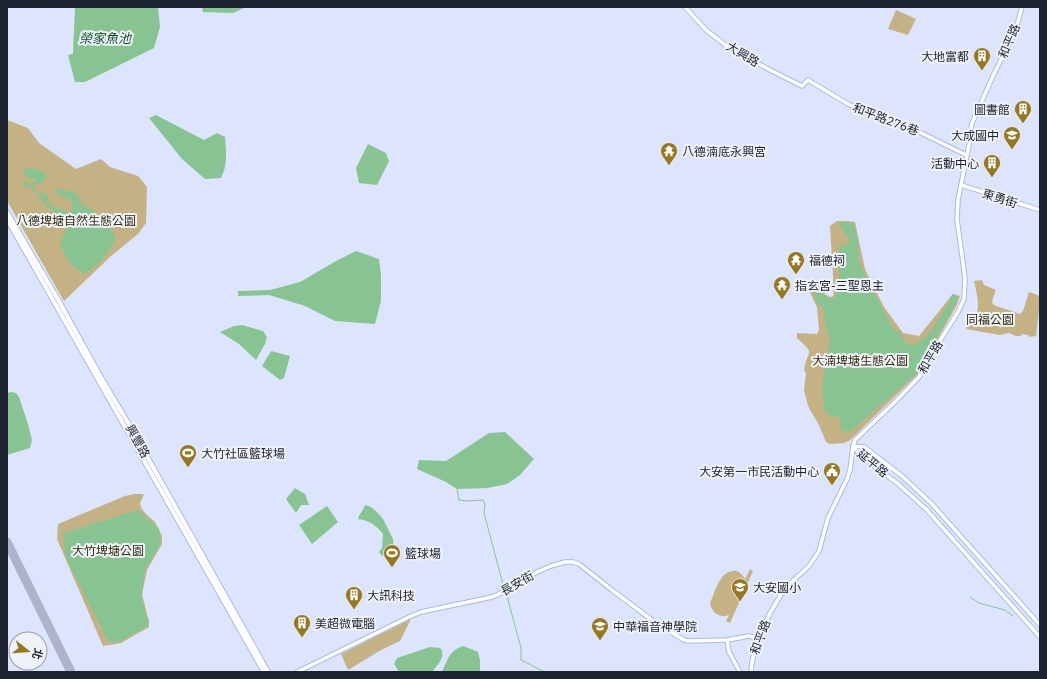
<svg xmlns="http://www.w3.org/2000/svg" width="1047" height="679" viewBox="0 0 1047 679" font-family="'IBM Plex Sans','Noto Sans TC',sans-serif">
<rect width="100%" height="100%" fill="#dce5fd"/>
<g fill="#c5b284">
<polygon points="896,10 916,19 908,35 888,29"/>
<polygon points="7,120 28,128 39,143 76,169 101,159 110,167 138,176 147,187 146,223 138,234 111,256 64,301 7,201"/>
<path d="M837 221H846L855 222 865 269 884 307 903 333 919 336 953 294 960 296 957 305 917 375 849 441 844 443 830 444 826 442 819 425 809 408 807 402 804 390 806 373 804 370C807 349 817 356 797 338V333L817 334 819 330 817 307 811 295 810 287 816 280C819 287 823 295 831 297L833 296 834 292 830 226Z"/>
<path d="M982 280 984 285 996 290 993 298 992 303 996 306 1020 314 1023 311 1029 292 1040 296V307L1039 310 1036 336 1029 337 1028 335 1022 334 1021 336H1016L1009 333 1000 335 966 329C968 322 974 319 977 313 980 303 976 291 974 281Z"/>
<polygon points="134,494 144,494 140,503 141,508 146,514 155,522 162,536 162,544 147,570 142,594 149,622 149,627 121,643 103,646 57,539 58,524 125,496"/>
<path d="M750 569 753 571 730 623 726 621 729 615C720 619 711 612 710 603 715 593 719 572 733 571 739 570 742 574 745 579Z"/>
<polygon points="411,619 400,641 381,650 348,670 341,654"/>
</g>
<g fill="#88c492">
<polygon points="75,7 158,7 160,27 154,48 85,82 75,82 68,55 73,54"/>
<polygon points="202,7 246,7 233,13 203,12"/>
<path d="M156 115 204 140 217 133 225 137C226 151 228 165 221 178L205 179 182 159 149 118Z"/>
<polygon points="368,144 386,153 389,161 377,185 359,183 356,168"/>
<path d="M32 168 43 172 46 176 44 181 34 185V188L36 191 35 193C31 187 29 185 22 185L21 182 24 181 27 184 36 182 37 180 34 178H29L23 174V170Z"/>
<path d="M57 188 67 192 69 190 77 193 76 197 82 199 81 204 93 210 97 217 103 221 110 227 114 235 115 240 112 246 101 261 89 271 83 274 69 262 62 249 60 242 67 228 68 218 59 213 52 211 42 202 41 197 35 195 37 193 39 194 42 192 49 197 47 201V203L53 204 55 208 62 209 66 213C73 212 74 207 72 201L63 197 55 192Z"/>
<path d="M838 222 854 223 858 240 859 263 893 329 899 332 906 343 913 345 927 337 950 301V297L953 294 958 297 953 309 916 374 851 431 847 432 841 430C839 426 841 421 839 417L828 415 824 409 822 387 830 339 826 327 823 307 816 303 813 290 817 288 828 298H835L839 281V260L840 256 839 249 840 246 846 245 850 242Z"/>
<polygon points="356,251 379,259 381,274 381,301 375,324 335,321 305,306 269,295 238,296 238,291 270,290 300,282 336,261"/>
<polygon points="242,325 263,331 267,337 265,344 256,360 239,344 220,332 234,326"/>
<polygon points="271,351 290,356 284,378 280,380 262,366"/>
<polygon points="11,392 16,393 19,397 28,424 32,440 30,448 7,455 7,393"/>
<polygon points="505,432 534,459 520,475 507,484 488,488 457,489 446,482 417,469 419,460 446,461 489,433"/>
<polygon points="295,488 305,494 309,505 301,505 296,513 286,499"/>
<path d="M365 505 371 507 377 512 383 519 393 539 394 551 389 554 382 556 379 552 382 548 383 534C375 524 370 521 358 519 359 514 363 511 365 505Z"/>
<polygon points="327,506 338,522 312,544 299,525"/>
<polygon points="138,510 159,529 161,537 159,548 145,569 143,583 142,598 145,612 149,621 148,626 121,641 111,642 107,639 70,566 65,554 63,533"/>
<path d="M463 646 471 649 478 652 480 660V672H441H442C448 659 449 651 463 646Z"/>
<path d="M430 647 440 648 442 650C444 659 438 664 433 671L434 672H399L394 664 397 658Z"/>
</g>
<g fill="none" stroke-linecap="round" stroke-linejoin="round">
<g stroke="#88c492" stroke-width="1">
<polyline points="457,489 459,500 468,501 483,500 485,504 484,513 504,588"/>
<polyline points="507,596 521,648 521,660 545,672"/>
<polyline points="970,597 979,603 1005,610 1013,616"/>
</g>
<polyline stroke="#acb4c9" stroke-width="9" points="7,542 71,672"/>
<defs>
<g id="tertiary">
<polyline points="685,7 706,30 728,47 770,70 802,86 808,80 848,104 857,108 901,123 966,155"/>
<polyline points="961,185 1040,210"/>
<polyline points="853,446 861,456 897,483 926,509 1040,637"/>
<polyline points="853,446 864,447 902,476 931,503 1040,625"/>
<polyline points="727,640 729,652 740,672"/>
<polyline points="297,672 409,617 421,612 492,597 499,594 537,572 551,566 565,562 573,562 579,564 612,590 656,623 684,640 688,641 727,640 749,636 758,638"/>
<polyline points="751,672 752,662 755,648 770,613 785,588 809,566 819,551 828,518 847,479 850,470 853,446 855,440 896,401 919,377 941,339 958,312 964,299 965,278 957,219 958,200 969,145 972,123 993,76 1007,48 1016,29 1022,7"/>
</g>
<g id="secondary">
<polyline points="7,212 60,303 99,374 130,426 268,672"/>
<polyline points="7,219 264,672"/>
</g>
</defs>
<use href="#tertiary" stroke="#aab9df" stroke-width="5.5"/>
<use href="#secondary" stroke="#aab9df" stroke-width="6"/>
<use href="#tertiary" stroke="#fff" stroke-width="3.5"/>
<use href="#secondary" stroke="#fff" stroke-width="4"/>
</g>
<defs>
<symbol id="building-pin" viewBox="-11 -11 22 30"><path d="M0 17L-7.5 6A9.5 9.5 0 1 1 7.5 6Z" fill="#967820" stroke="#eff2fa"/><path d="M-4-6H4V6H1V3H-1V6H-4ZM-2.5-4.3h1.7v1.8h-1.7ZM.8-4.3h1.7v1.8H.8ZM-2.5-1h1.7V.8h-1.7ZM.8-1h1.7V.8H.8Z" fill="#fff"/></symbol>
<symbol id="school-pin" viewBox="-11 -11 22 30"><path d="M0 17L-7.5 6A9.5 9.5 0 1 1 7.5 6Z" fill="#967820" stroke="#eff2fa"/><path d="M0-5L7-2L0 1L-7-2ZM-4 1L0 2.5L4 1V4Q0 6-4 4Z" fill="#fff"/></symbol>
<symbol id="temple-pin" viewBox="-11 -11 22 30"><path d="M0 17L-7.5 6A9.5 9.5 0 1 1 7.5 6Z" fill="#967820" stroke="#eff2fa"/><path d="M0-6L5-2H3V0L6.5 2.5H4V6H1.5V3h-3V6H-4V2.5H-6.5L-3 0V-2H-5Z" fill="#fff"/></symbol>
<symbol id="stadium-pin" viewBox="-11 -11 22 30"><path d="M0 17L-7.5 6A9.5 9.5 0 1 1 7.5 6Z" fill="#967820" stroke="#eff2fa"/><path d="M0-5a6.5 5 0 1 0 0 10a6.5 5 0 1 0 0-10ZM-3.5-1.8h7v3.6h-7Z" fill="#fff"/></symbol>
<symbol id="civic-pin" viewBox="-11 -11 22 30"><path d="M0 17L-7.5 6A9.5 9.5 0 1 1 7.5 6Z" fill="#967820" stroke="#eff2fa"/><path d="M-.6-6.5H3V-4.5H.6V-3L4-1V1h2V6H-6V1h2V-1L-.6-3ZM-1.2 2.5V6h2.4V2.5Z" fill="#fff"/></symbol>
<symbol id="university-pin" viewBox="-11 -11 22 30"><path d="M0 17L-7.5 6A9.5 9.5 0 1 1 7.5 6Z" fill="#967820" stroke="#eff2fa"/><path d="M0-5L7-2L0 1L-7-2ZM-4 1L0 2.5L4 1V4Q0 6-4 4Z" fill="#fff"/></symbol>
</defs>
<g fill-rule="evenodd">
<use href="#building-pin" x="972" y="46" width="20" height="27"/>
<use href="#building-pin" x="1013" y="99" width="20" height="27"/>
<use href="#school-pin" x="1002" y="125" width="20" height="27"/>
<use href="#temple-pin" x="659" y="141" width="20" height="27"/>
<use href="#building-pin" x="982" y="153" width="20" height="27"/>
<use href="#temple-pin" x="786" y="250" width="20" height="27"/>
<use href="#temple-pin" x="772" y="275" width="20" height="27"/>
<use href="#stadium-pin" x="178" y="443" width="20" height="27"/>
<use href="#civic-pin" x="822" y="461" width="20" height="27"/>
<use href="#stadium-pin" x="382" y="543" width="20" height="27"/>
<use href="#school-pin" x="730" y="577" width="20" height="27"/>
<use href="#building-pin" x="344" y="585" width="20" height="27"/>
<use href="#building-pin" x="292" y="613" width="20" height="27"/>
<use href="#university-pin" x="590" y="616" width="20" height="27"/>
</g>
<g text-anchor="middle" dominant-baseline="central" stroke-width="4" stroke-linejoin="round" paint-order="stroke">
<g font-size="12" fill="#1e2332" stroke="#eff2fa">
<text transform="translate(1009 41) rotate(-67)">和平路</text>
<text transform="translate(743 54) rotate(31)">大興路</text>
<text transform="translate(886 119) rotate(21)">和平路276巷</text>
<text transform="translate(1000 198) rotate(18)">東勇街</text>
<text transform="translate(930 357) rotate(-60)">和平路</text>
<text transform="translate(138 441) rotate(61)">興豐路</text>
<text transform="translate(873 463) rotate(40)">延平路</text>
<text transform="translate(517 583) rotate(-30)">長安街</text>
<text transform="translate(760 637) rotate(-70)">和平路</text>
</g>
<g font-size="12" fill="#1e2332" stroke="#eff2fa" text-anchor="start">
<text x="969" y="56" text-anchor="end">大地富都</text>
<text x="1010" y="109" text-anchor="end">圖書館</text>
<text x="999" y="135" text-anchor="end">大成國中</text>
<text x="682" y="151">八德湳底永興宮</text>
<text x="979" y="163" text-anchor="end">活動中心</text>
<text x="809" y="260">福德祠</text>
<text x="795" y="285">指玄宮-三聖恩主</text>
<text x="201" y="453">大竹社區籃球場</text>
<text x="819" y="471" text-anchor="end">大安第一市民活動中心</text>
<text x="405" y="553">籃球場</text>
<text x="753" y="587">大安國小</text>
<text x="367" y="595">大訊科技</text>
<text x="315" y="623">美超微電腦</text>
<text x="613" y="626">中華福音神學院</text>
</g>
<g font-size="12" fill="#362b0b" stroke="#eff2fa">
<text x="76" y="220">八德埤塘自然生態公園</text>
<text x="990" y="319">同福公園</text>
<text x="860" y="360">大湳埤塘生態公園</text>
<text x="108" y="550">大竹埤塘公園</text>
</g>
<g font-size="13" font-style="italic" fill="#094e20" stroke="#eff2fa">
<text x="105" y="38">榮家魚池</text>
</g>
</g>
<rect width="1047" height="679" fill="none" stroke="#1e2332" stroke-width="16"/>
<g transform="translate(28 651) rotate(107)"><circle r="19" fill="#eff2fa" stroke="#9b9faa"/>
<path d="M0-3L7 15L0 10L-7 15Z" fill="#967820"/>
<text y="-6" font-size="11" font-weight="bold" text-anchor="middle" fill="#1e2332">北</text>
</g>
</svg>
